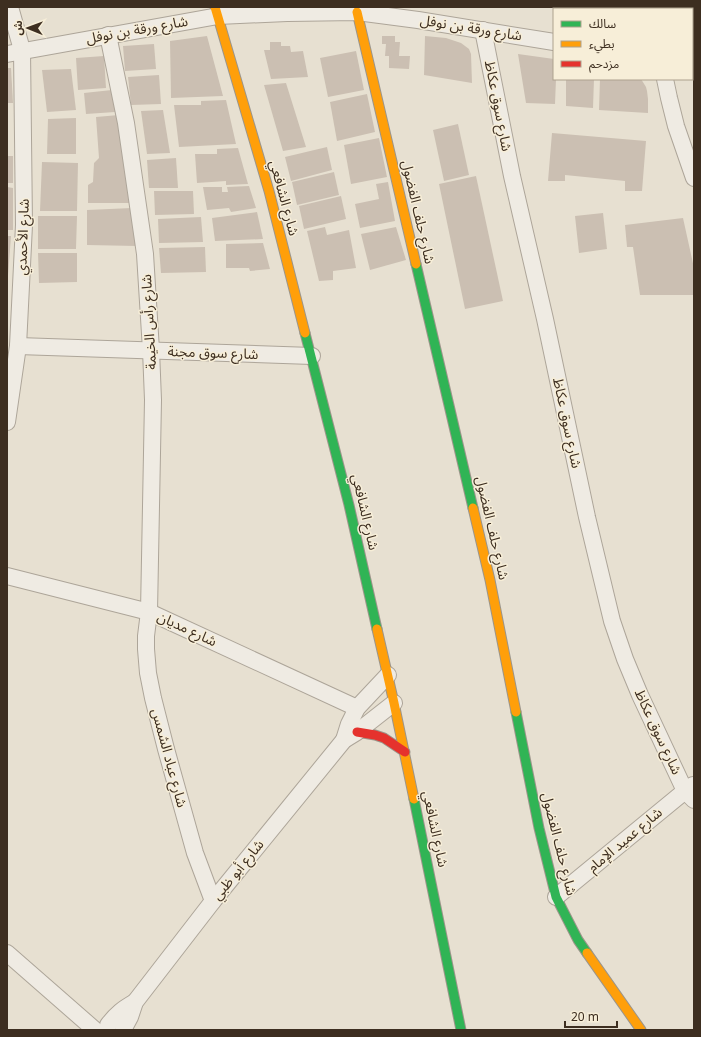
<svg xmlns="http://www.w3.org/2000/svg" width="701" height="1037" viewBox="0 0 701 1037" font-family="Georgia,'Noto Sans Arabic',serif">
<rect width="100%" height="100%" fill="#e7e0d1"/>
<g fill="#cbbfb2">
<rect x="603" y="7" width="36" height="2"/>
<polygon points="207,36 223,96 171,98 170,41"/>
<polygon points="382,36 395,36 395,42 400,42 399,56 410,56 409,69 389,68 389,56 385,56 386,44 382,44"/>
<polygon points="425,36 446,38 461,43 469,49 471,54 472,83 424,75"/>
<polygon points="270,42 281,42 281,46 290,46 291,52 303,51 308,77 271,79 264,50 270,50"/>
<polygon points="154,44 156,69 125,71 123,46"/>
<polygon points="356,51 364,90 328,97 320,58"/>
<polygon points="518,54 554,59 554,79 556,79 555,104 526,103"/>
<polygon points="104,56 106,88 78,90 76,58"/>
<polygon points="7,68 11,68 13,103 7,103"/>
<polygon points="71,69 76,110 47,112 42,70"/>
<polygon points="159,75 161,104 131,105 128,77"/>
<polygon points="566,79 594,79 593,108 566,106"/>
<polygon points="600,79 641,79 646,87 647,91 648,99 648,113 599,110"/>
<polygon points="286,83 306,147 283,151 264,85"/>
<polygon points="112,90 115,112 86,114 84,93"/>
<polygon points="367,94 375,132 337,141 330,102"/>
<polygon points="226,100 236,144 179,147 174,105 201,105 201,101"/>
<polygon points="163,110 170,153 147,154 141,111"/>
<polygon points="119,115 131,203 88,203 88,185 93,182 94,163 99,158 96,117"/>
<polygon points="76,118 76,154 47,154 48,119"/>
<polygon points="458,124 469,175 444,181 433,130"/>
<polygon points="552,133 646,141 642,191 625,191 625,181 565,175 565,181 548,181"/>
<polygon points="379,138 387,177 351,184 344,145"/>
<polygon points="327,147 332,170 291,181 285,157"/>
<polygon points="238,148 248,184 226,185 226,181 197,183 195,154 217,154 217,149"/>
<rect x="7" y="156" width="6" height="27"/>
<polygon points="176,158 178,188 149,188 147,160"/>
<polygon points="42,162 78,163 77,211 40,211"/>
<polygon points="334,172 339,195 297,205 292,182"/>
<polygon points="476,176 503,301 465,309 439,184"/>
<polygon points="388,182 395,221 360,228 355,204 379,199 376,184"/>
<polygon points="249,186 256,208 231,212 229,208 207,210 203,187 222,187 222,192 228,192 227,187"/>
<polygon points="7,187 13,188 13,230 7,230"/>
<polygon points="154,191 193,191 194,214 155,215"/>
<polygon points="341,196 346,219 304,229 299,206"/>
<polygon points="132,208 137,246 87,245 87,210"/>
<polygon points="257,212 263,239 215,241 212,218"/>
<polygon points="603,213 607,249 579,253 575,216"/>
<polygon points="38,216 77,216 76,249 38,249"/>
<polygon points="201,217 203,242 159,243 158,219"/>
<polygon points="683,218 694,268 694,295 640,295 633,247 627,247 625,225"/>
<polygon points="325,227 327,235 349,230 356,268 333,271 333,280 319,281 307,231"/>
<polygon points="396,227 406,260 370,270 361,234"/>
<polygon points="7,236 11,236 8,276 7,276"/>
<polygon points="263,243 270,269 250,271 249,268 226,268 226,244"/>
<polygon points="205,247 206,272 161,273 159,248"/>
<polygon points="38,253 77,253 77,282 39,283"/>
</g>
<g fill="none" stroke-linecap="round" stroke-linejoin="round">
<defs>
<g id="street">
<polyline points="668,9 668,7"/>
<polyline points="483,30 512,176 545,319 587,517 612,621 625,659 640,695 685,791 694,800"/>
<polyline points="108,35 126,123 145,254 151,350 153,400 149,612 146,636 146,649 148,673 153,698 166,749 195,853 213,901"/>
<polyline points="7,54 218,16 287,13 357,12 418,20 554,42"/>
<polyline points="692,60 694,61"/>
<polyline points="665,79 669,98 676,126 694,178"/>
<polyline points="18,346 312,356"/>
<polyline points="7,422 18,346 24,225 22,50 10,7"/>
<polyline points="7,576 149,612 357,708"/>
<polyline points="344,740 349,724 357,708 388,675"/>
<polyline points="556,897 685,791 693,785"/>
<polyline points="7,953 95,1030"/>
<path d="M108 1025C117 1013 123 1009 135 1002"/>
<polyline points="123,1030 130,1017 135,1002 213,901 344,740 357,732 394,703"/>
</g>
<g id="fast">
<polyline points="416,264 473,508"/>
<polyline points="305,333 349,505 377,629"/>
<polyline points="516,712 539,828 556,897 578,940 587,953"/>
<polyline points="414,799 461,1030"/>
</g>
<g id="slow">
<polyline points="215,7 269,191 305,333"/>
<polyline points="357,12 416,264"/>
<polyline points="473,508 490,580 516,712"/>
<polyline points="377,629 394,703 414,799"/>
<polyline points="587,953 641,1030"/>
</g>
<polyline id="jam" points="357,732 375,735 384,738 405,752"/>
</defs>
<use href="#street" stroke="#ada599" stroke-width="18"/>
<use href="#fast" stroke="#9c958a" stroke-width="11"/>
<use href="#slow" stroke="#9c958a" stroke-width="11"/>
<use href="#jam" stroke="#9c958a" stroke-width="11"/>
<use href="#street" stroke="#efebe3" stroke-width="16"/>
<use href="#fast" stroke="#30b455" stroke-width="9"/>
<use href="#slow" stroke="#ff9f0a" stroke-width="9"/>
<use href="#jam" stroke="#e5322d" stroke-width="9"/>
</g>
<g text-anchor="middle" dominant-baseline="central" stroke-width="3" stroke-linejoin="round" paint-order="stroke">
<g font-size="14" fill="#3d2e20" stroke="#f7eed8">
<text transform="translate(471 28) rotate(9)">شارع ورقة بن نوفل</text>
<text transform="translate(137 30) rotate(-10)">شارع ورقة بن نوفل</text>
<text transform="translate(498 106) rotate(79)">شارع سوق عكاظ</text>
<text transform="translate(284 198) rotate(75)">شارع الشافعي</text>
<text transform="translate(418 212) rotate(77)">شارع حلف الفضول</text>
<text transform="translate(23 237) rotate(-88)">شارع الأحمدي</text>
<text transform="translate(149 322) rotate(-93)">شارع رأس الخيمة</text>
<text transform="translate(213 353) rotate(2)">شارع سوق مجنة</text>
<text transform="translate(567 423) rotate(78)">شارع سوق عكاظ</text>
<text transform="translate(365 512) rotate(77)">شارع الشافعي</text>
<text transform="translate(492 528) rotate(77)">شارع حلف الفضول</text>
<text transform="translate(187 629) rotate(25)">شارع مديان</text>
<text transform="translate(658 732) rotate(65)">شارع سوق عكاظ</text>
<text transform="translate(169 758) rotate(75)">شارع عباد الشمس</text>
<text transform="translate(435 829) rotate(78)">شارع الشافعي</text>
<text transform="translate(625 840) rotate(-40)">شارع عميد الإمام</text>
<text transform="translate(559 844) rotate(76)">شارع حلف الفضول</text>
<text transform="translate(238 870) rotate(-51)">شارع أبو ظبي</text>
</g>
</g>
<rect width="701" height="1037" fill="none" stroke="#3d2e20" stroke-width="16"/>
<rect x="553" y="8" width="140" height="72" fill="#f7eed8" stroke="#ada18e"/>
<rect x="561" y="21" width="20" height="6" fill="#30b455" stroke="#ada18e"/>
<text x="589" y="28" font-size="12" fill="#3d2e20">سالك</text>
<rect x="561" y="41" width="20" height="6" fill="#ff9f0a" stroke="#ada18e"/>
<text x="589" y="48" font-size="12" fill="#3d2e20">بطيء</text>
<rect x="561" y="61" width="20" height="6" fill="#e5322d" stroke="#ada18e"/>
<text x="589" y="68" font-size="12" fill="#3d2e20">مزدحم</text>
<g transform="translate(28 28) rotate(271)" stroke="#f7eed8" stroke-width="3" paint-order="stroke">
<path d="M0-3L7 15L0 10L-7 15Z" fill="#3d2e20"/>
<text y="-6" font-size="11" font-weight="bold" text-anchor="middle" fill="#3d2e20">ش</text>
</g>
<path d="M565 1021v6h52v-6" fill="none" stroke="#3d2e20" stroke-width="2"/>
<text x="571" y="1021" font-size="12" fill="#3d2e20" stroke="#f7eed8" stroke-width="3" paint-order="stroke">20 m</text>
</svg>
